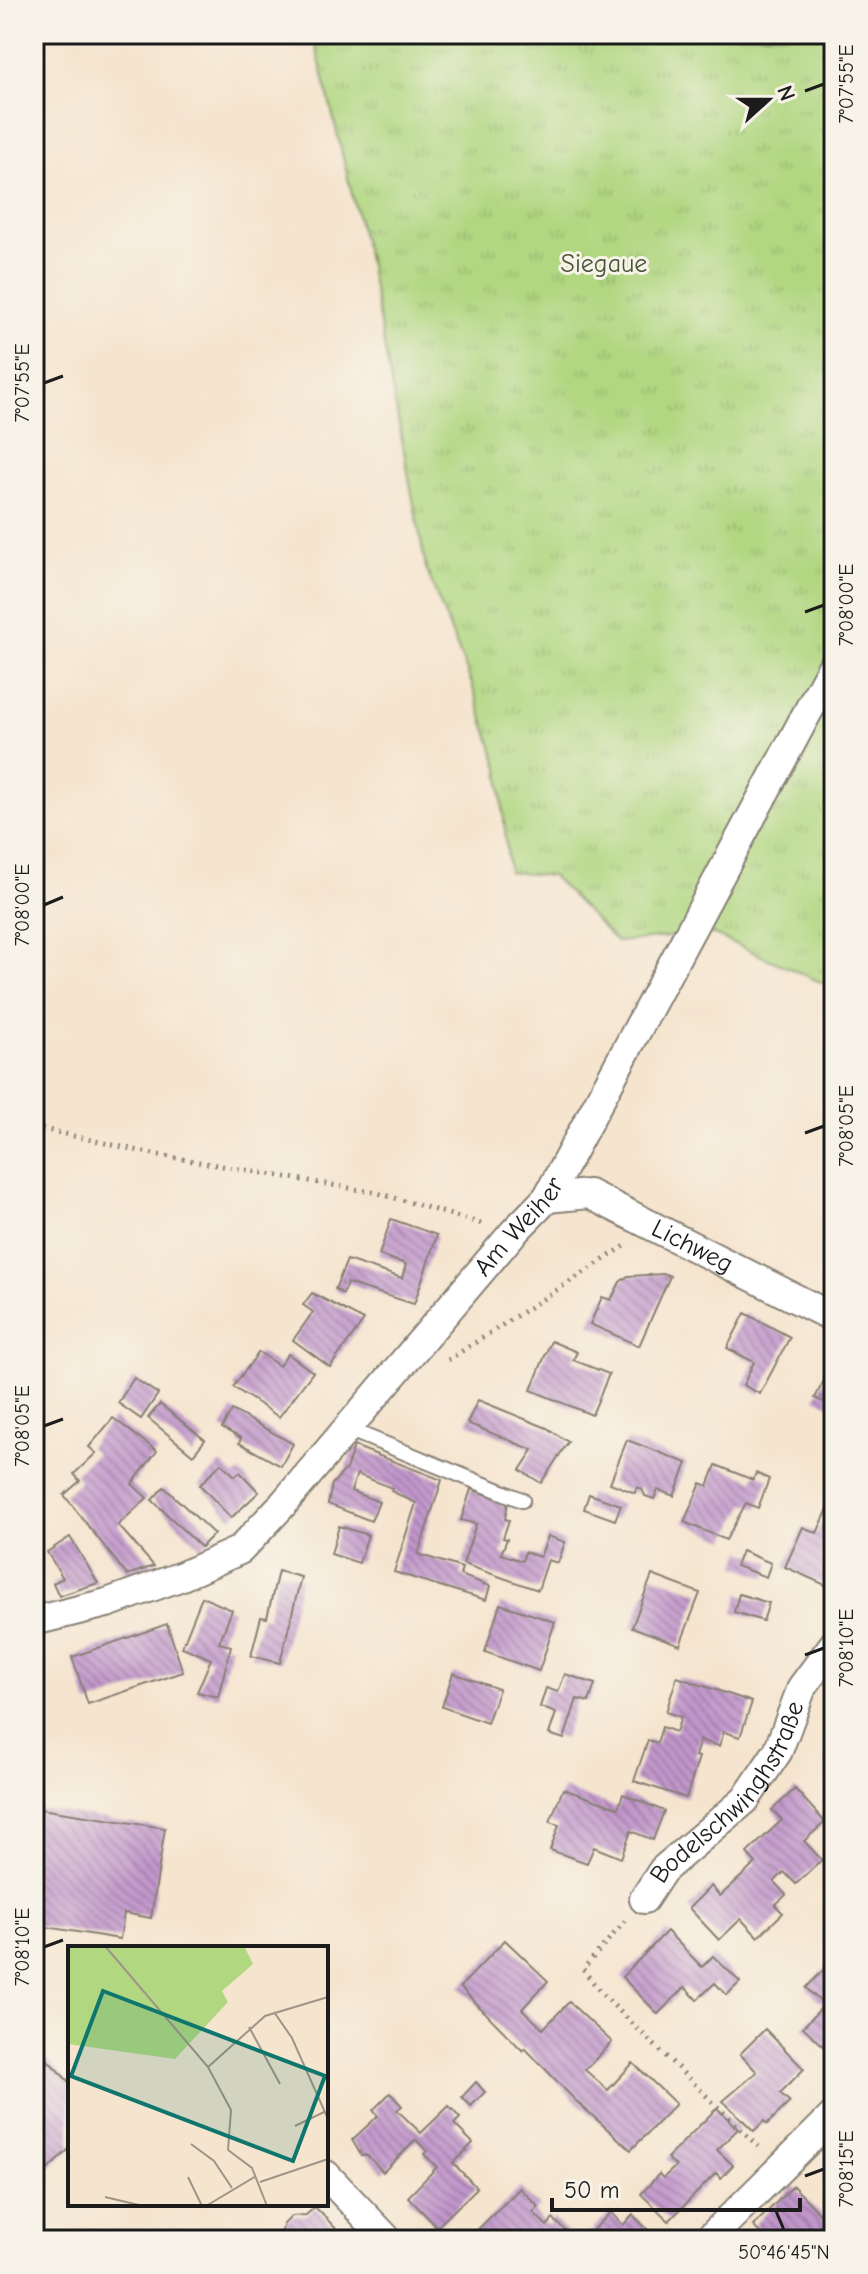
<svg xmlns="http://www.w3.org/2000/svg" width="868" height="2274" viewBox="0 0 868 2274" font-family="'Comic Neue',sans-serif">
<defs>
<pattern id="park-tufts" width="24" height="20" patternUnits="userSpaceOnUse" patternTransform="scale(2)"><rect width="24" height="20" fill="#b1d781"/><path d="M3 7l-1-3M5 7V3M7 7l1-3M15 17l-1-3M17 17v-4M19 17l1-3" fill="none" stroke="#98b86f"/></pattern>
<pattern id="building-back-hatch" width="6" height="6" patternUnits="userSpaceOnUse" patternTransform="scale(2)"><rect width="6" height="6" fill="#c196cb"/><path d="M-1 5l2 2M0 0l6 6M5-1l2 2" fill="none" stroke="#9c7aa4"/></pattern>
</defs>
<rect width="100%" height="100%" fill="#f7f3e8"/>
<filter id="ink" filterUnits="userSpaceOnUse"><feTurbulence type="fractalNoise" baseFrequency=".0125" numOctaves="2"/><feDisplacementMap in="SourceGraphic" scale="16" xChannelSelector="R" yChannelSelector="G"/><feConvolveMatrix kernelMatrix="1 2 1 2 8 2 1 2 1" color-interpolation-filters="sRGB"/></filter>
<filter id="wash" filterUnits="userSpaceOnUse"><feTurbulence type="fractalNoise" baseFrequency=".006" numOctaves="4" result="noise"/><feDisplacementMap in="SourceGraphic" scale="32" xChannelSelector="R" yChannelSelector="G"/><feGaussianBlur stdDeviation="1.8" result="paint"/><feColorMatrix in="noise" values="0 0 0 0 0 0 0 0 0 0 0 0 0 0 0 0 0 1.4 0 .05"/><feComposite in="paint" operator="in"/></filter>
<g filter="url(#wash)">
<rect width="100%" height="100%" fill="#f5e4ce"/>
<polygon fill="url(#park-tufts)" stroke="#667a4e" stroke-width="2" points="313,34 834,34 834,988 710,933 617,942 552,876 509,872 499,768 471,682 426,568 368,260"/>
<g id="blocks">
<g fill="url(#building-back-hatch)">
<polygon points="391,1219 437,1235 414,1304 347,1283 343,1294 335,1289 347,1260 402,1278 406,1264 379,1255"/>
<polygon points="665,1274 670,1276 639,1346 590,1324 602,1297 611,1300 620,1282 628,1276"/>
<polygon points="312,1293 364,1320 330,1367 293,1340 313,1312 303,1305"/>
<polygon points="745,1313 790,1337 760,1394 743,1385 754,1362 727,1348"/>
<polygon points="551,1341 577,1352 573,1360 609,1374 592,1415 531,1390"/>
<polygon points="259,1352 279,1366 288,1354 313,1372 279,1417 233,1387"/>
<polygon points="834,1361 834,1407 815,1398"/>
<polygon points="134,1378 158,1394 141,1419 118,1403"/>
<polygon points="478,1400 547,1428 568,1442 541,1483 520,1470 533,1450 467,1423"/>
<polygon points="160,1404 205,1440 193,1455 148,1418"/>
<polygon points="232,1410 293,1444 281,1466 239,1443 241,1438 222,1428"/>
<polygon points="113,1418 157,1451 132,1484 147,1498 118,1525 154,1566 127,1575 64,1495 80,1481 74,1474 96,1453 89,1447"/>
<polygon points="627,1440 687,1463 674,1496 658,1490 654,1499 645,1496 642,1489 637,1487 635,1493 610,1483"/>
<polygon points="354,1446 442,1480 418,1554 462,1568 460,1575 490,1586 486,1600 394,1572 416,1503 391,1491 392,1488 357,1474 351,1491 379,1502 371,1521 328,1504 332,1484 346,1469"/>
<polygon points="221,1463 235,1476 240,1472 259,1492 231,1518 200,1485"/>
<polygon points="716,1465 753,1480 756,1473 769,1479 758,1508 746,1503 726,1540 684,1522 701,1483 708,1486"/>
<polygon points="164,1487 214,1534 201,1547 152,1500"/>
<polygon points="471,1489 508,1502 505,1519 509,1520 503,1538 507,1539 501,1554 522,1561 525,1552 540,1557 548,1536 565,1542 558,1563 548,1560 538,1590 463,1564 476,1524 461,1520"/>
<polygon points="589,1494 621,1505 615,1520 584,1509"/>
<polygon points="834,1496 834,1589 785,1567 803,1527 817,1533"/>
<polygon points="339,1526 368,1535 359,1563 331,1554"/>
<polygon points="70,1537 98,1583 59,1596 53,1583 63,1578 47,1552"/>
<polygon points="742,1551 771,1563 766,1577 736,1566"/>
<polygon points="278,1571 301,1577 280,1663 251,1656 261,1617 267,1618"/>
<polygon points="652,1575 700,1593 680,1645 632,1627"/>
<polygon points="739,1594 769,1603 763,1621 734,1612"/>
<polygon points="202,1597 232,1610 219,1643 231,1646 218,1697 197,1692 211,1659 182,1647"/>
<polygon points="500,1604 555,1622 539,1671 485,1652"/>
<polygon points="167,1624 183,1672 88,1704 72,1657"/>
<polygon points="453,1673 499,1689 487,1723 442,1707"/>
<polygon points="565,1674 595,1684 589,1702 577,1699 564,1739 549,1734 556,1713 540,1707 546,1688 558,1692"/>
<polygon points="677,1677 752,1702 740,1737 724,1732 719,1746 700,1740 695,1756 699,1757 686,1798 634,1781 648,1740 657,1743 662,1727 676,1732 681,1717 666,1712"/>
<polygon points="834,1745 834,1766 824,1758"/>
<polygon points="563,1789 618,1808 623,1794 664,1811 653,1840 631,1831 621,1858 594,1847 587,1863 550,1850 559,1825 550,1822"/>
<polygon points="795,1789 825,1822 804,1841 822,1860 796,1884 784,1872 774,1882 786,1895 775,1905 783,1913 758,1937 741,1919 719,1940 689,1908 711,1886 720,1896 756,1863 747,1853 782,1820 772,1810"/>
<polygon points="34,1808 165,1828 151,1918 124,1913 120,1939 34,1925"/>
<polygon points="667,1931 702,1967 713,1956 740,1982 727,1995 715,1983 697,2000 685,1987 658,2014 622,1977"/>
<polygon points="505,1940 548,1981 522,2009 543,2029 569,2002 612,2042 585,2070 608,2090 633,2063 676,2104 631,2150 576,2101 525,2048 523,2051 460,1987"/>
<polygon points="830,1963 834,1967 834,2056 803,2027 824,2005 806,1988"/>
<polygon points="765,2029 804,2069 780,2093 790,2102 767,2124 764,2121 754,2131 723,2101 757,2072 740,2054"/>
<polygon points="34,2046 70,2083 70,2148 34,2183"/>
<polygon points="476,2082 485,2092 471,2106 462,2097"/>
<polygon points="390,2093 402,2106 397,2110 421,2133 449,2106 460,2118 454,2124 473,2143 453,2163 477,2188 437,2227 408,2197 437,2167 424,2154 427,2151 416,2140 383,2172 367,2155 361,2155 352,2140 378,2116 373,2110"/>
<polygon points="717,2108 738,2129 717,2150 733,2165 721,2178 716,2173 669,2221 641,2194 659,2174 663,2178 676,2166 667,2158"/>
<polygon points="793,2186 834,2228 834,2240 767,2240 753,2226"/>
<polygon points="520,2188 539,2207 533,2212 547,2226 553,2219 567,2232 559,2240 467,2240"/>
<polygon points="315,2207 347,2240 284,2240 280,2236 284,2224 292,2216 306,2215"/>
<polygon points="611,2212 623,2225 633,2215 654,2236 650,2240 583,2240"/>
</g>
</g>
</g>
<g filter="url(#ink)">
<use href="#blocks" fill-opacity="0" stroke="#888075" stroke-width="2"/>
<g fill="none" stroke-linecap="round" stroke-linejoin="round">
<defs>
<polyline id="service" points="345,1428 522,1500"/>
<g id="minor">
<path id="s1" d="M547 1198 589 1194 834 1318"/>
<path id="s2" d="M34 1621 107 1603 182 1576 240 1550 284 1503 513 1233 547 1198 834 663"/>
<path id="s3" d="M644 1899 663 1870 745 1800 778 1751 802 1687 834 1644"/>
<polyline points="326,2175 388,2240"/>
<polyline points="708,2240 834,2115"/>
</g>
</defs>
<use href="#service" stroke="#888075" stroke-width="18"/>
<use href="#minor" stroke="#888075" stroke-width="32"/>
<g stroke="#888075" stroke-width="5" stroke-dasharray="2 6" stroke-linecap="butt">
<polyline points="34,1127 153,1154 378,1193 482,1224"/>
<polyline points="448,1360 625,1246"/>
<polyline points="625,1921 583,1969 602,1994 759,2147"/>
</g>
<use href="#service" stroke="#fff" stroke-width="14"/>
<use href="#minor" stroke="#fff" stroke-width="28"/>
</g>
</g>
<path fill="none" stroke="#1c1c1c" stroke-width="3" d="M805 91 824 84M44 383 63 376M805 612 824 605M44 905 63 897M805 1133 824 1126M44 1426 63 1419M805 1655 824 1648M44 1947 63 1940M805 2176 824 2169M776 2211 784 2230"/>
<g text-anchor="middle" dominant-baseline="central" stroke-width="6" stroke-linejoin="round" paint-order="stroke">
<g font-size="26" fill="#49543a" stroke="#f7f3e8">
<text x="604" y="264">Siegaue</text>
</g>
<g font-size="26" fill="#1c1c1c" stroke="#f7f3e8">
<text stroke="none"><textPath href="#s2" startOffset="646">Am Weiher</textPath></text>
<text stroke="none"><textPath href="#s1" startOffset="158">Lichweg</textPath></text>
<text stroke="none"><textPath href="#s3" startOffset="138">Bodelschwinghstraße</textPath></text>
</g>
</g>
<g transform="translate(68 1946)">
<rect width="260" height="260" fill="#f5e4ce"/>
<path d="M0 0H176L185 18 154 45 160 56 107 113 0 98Z" fill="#b1d781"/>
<path fill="none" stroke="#9e9487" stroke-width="2" d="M37 0 140 121 163 164 160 204M206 66 224 92 260 173M181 81 212 138M140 121 197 70 260 51M227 180 256 166M123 198 146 215 164 242M160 204 184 222 199 260M120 231 134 260M192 236 260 213M37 251 75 260M138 260 188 230"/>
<path fill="#0f766e" fill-opacity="0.15" stroke="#0f766e" stroke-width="4" d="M35 45 257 130 225 215 3 130Z"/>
<rect width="260" height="260" fill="none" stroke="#1c1c1c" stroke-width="4"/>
</g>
<rect width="868" height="2274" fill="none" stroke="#f7f3e8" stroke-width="88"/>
<g transform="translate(768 100) rotate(69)" stroke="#f7f3e8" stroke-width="6" paint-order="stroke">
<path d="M0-6L14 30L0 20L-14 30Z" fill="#1c1c1c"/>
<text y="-12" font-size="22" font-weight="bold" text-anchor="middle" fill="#1c1c1c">N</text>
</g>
<path d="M552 2198v12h248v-12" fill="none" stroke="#1c1c1c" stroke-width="4"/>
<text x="564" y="2198" font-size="24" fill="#1c1c1c" stroke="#f7f3e8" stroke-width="6" paint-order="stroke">50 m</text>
<rect x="44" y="44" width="780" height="2186" fill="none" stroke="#1c1c1c" stroke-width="3"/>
<g font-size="20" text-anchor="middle" fill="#1c1c1c">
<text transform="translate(846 84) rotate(-90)" y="7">7°07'55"E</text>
<text transform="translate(22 383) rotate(-90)" y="7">7°07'55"E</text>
<text transform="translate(846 605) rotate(-90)" y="7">7°08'00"E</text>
<text transform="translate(22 905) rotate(-90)" y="7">7°08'00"E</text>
<text transform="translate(846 1126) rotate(-90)" y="7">7°08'05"E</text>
<text transform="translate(22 1426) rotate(-90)" y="7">7°08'05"E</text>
<text transform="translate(846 1648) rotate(-90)" y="7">7°08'10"E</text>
<text transform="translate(22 1947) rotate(-90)" y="7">7°08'10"E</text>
<text transform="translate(846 2169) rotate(-90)" y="7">7°08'15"E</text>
<text x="784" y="2259">50°46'45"N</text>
</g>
</svg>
